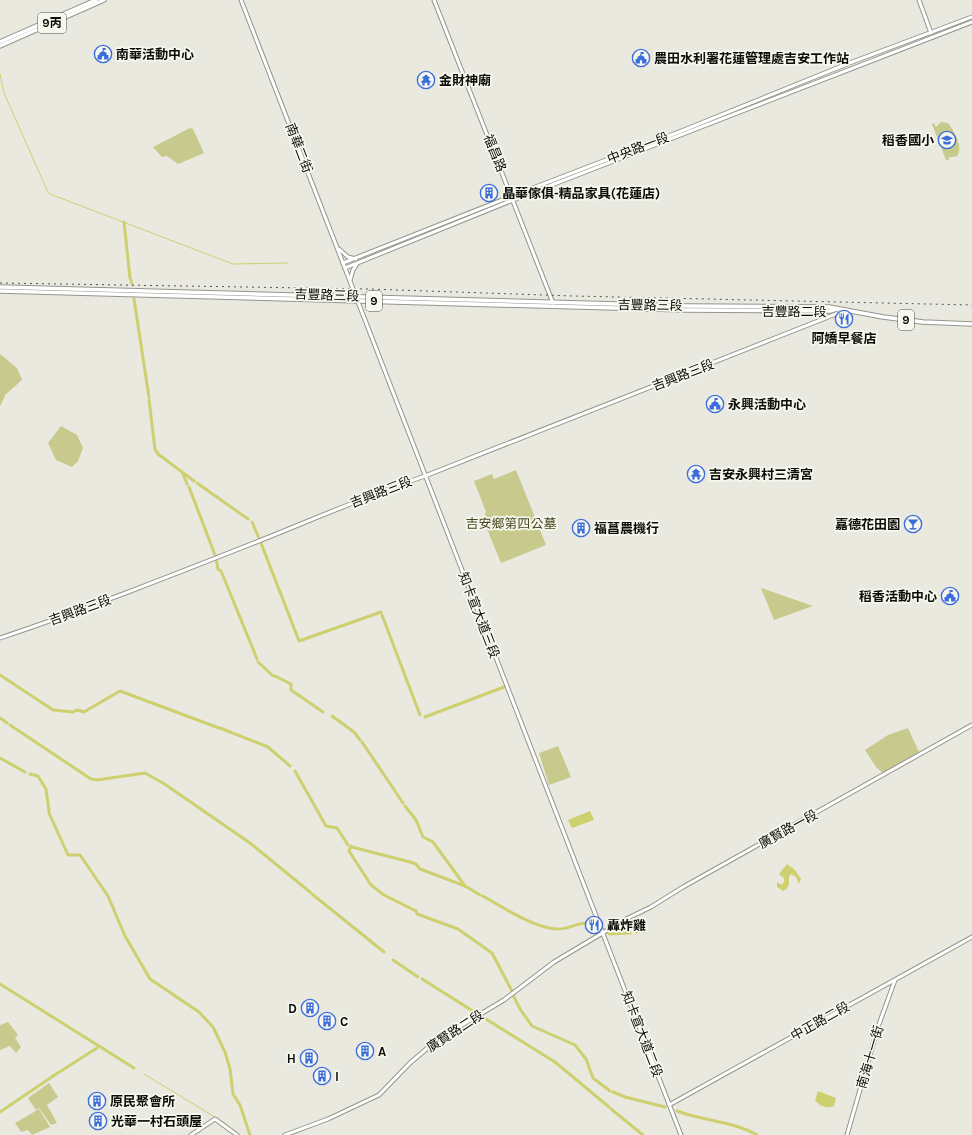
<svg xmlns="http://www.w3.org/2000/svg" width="972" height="1135" viewBox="0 0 972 1135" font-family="Karla,'Noto Sans TC',sans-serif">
<rect width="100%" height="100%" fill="#e9e9e0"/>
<g fill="#c7ca8c">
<path d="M941 122 948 123C954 130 964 148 957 156L948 158 949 160H946L932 124 934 123 936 127Z"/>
<polygon points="190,128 193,129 204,153 178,164 167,156 162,157 153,147"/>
<polygon points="0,354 17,368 22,380 6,394 0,406"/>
<polygon points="61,426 77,435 83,448 78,461 72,467 56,460 48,443"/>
<polygon points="516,470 546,545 501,563 483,519 486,512 474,481 492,474 494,479"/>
<polygon points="761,588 813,606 774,620"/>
<polygon points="908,728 919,752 883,773 876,767 865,750 888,735"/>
<polygon points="558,746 571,777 549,785 539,753"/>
<polygon points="8,1022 18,1035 15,1038 21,1047 16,1053 10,1046 0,1050 0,1025"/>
<polygon points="49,1083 58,1097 47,1105 57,1123 51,1125 39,1108 36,1110 28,1098"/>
<polygon points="39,1109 50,1127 32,1135 28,1130 21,1132 15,1123"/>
</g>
<g fill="#ced070">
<polygon points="590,811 594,820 572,828 568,820"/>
<path d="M787 864 795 870 801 879 799 884 796 877 791 874 789 877C789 883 790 888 783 891L777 887V882L782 885 784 882V878L779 874Z"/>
<path d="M818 1091 836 1098 834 1106C827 1109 819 1106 815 1100Z"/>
</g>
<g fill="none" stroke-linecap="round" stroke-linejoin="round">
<g stroke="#ced070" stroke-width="1">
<polyline points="0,74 4,93 47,190 50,194 233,264 288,263"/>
<polyline points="144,1074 223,1122 240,1135"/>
</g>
<g stroke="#ced070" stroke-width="3">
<polyline points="124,222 130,278"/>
<polyline points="131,280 132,284"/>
<polyline points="134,299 149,397"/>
<polyline points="149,400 155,449 158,454 194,481"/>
<polyline points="183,474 187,484"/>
<polyline points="197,483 248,519"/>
<polyline points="189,487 215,555"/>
<polyline points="252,522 259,538"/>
<polyline points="261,543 299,641 381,612"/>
<polyline points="216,559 218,569 221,571 257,659"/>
<polyline points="382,615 420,715"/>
<polyline points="258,662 273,676"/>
<polyline points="0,675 53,710 73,712 77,710 84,712 120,691 219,728"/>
<polyline points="275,676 291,684 291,690 323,712"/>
<polyline points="332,716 354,732 360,740"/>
<polyline points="425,717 504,687"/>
<polyline points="0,718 7,723"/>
<polyline points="10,725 91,779 97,780 145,773 161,782"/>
<polyline points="220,728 268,747 290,766"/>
<polyline points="362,742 403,803"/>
<polyline points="0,758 25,772"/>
<polyline points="295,771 326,826 337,828 348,845"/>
<polyline points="30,774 38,776 46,789 49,811"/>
<polyline points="163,783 250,843 310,892"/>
<polyline points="405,806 416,820 423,837 433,842 465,886"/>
<polyline points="49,813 68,855 80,855 108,896 125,936 150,979 199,1012 213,1027 225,1052 230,1069 233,1094 240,1105 250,1135"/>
<polyline points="351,846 349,851 371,885 384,895 416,911 417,914 458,929 492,953 512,991"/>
<polyline points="352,847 410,862 416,864 420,869 465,886 480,895"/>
<polyline points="312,894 384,952"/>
<path d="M483 896C502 907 534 928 556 929 570 930 577 921 595 923"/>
<polyline points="636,932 645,931"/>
<polyline points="609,934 630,933"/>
<polyline points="393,960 418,977"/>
<polyline points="422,979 476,1013"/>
<polyline points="0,984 134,1068"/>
<polyline points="513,995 520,1009 532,1026 575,1045 586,1059 593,1078 610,1091"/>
<polyline points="481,1016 555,1062 609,1107"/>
<polyline points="61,1071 97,1048"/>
<polyline points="613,1092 625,1097 665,1107"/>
<polyline points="611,1109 643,1135"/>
<path d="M677 1111C703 1121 733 1121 757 1135"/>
<polyline points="0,1112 59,1072"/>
</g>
<defs>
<g id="tertiary">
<polyline points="241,0 681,1135"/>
<polyline points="434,0 553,303"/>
<polyline points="919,0 931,33"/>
<polyline points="339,249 348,257 356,259"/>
<polyline points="343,263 512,196 679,132 847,64 972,17"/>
<polyline points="345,268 513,200 972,22"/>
<polyline points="350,280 353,270 357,264"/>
<path d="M0 638C87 609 173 575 259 541 314 519 369 495 425 476L846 310"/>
<polyline points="669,1105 972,937"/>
<polyline points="191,1135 215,1119 237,1135"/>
<polyline points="285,1135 328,1119 379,1095 410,1063 437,1040 504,1000 554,962 626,919 651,907 683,887 972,725"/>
<polyline points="847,1135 878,1027 895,980"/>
</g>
<g id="primary">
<polyline points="0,42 96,0"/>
<polyline points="0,46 104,0"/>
<polyline points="0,287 688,306 829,307 883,317 923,322 972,324"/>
<polyline points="0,291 686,310 830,311 837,309"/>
</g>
</defs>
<use href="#tertiary" stroke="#95958d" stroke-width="5"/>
<use href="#primary" stroke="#95958d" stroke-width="5.5"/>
<use href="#tertiary" stroke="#fff" stroke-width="3"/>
<use href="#primary" stroke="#fff" stroke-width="3.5"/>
<polyline stroke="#54544f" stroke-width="1" stroke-dasharray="2 4" stroke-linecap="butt" points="0,283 368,289 573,296 972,305"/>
</g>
<defs>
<symbol id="civic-ring" viewBox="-11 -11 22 22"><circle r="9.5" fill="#f6f7ed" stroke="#3c6ddd" stroke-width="1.5"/><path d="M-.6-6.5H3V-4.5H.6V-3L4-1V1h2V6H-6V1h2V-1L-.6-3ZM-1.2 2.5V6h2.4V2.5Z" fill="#3c6ddd"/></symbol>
<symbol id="temple-ring" viewBox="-11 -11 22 22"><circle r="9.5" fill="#f6f7ed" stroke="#3c6ddd" stroke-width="1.5"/><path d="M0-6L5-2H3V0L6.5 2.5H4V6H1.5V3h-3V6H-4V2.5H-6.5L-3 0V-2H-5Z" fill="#3c6ddd"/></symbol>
<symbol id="school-ring" viewBox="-11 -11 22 22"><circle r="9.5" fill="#f6f7ed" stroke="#3c6ddd" stroke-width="1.5"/><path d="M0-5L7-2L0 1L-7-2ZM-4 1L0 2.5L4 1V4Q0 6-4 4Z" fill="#3c6ddd"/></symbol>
<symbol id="building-ring" viewBox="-11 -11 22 22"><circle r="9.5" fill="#f6f7ed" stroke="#3c6ddd" stroke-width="1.5"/><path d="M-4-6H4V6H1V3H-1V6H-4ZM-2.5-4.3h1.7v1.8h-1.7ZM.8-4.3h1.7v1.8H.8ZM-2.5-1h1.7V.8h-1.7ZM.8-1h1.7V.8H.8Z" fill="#3c6ddd"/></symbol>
<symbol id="restaurant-ring" viewBox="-11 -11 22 22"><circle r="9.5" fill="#f6f7ed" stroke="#3c6ddd" stroke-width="1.5"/><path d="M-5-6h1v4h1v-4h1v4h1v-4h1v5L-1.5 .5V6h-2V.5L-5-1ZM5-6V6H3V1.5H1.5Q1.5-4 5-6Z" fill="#3c6ddd"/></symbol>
<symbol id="bar-ring" viewBox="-11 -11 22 22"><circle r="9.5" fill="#f6f7ed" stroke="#3c6ddd" stroke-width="1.5"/><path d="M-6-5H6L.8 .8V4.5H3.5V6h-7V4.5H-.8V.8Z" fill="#3c6ddd"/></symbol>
</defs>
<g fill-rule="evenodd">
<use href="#civic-ring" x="93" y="44" width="20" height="20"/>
<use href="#civic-ring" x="631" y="48" width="20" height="20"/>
<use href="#temple-ring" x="416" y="70" width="20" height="20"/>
<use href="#school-ring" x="937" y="130" width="20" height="20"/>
<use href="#building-ring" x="479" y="183" width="20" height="20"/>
<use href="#restaurant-ring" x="834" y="309" width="20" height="20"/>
<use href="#civic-ring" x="705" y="394" width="20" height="20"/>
<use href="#temple-ring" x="686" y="464" width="20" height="20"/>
<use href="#bar-ring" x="903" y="514" width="20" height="20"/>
<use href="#building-ring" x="571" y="518" width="20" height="20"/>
<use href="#civic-ring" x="940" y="586" width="20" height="20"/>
<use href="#restaurant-ring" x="584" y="915" width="20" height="20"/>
<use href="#building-ring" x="300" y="998" width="20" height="20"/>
<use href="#building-ring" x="317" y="1011" width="20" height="20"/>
<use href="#building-ring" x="355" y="1041" width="20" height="20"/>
<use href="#building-ring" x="299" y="1048" width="20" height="20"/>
<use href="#building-ring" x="312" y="1066" width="20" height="20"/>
<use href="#building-ring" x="87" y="1091" width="20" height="20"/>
<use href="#building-ring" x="88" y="1111" width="20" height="20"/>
</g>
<g text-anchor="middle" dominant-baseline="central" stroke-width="3.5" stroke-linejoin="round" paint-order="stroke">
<g fill="#f6f7ed" stroke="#52524d" stroke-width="1">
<rect x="38" y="13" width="28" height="20" rx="3"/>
<rect x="366" y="291" width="16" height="20" rx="3"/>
<rect x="898" y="310" width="16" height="20" rx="3"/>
</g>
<g font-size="12" font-weight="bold" fill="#0c0c09">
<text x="52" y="23">9丙</text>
<text x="374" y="301">9</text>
<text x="906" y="320">9</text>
</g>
<g font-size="13" font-weight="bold" fill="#0c0c09" stroke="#f6f7ed" text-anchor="start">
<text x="116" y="54">南華活動中心</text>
<text x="654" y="58">農田水利署花蓮管理處吉安工作站</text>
<text x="439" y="80">金財神廟</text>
<text x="934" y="140" text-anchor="end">稻香國小</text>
<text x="502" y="193">晶華傢俱-精品家具(花蓮店)</text>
<text x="844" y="338" text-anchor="middle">阿嬌早餐店</text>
<text x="728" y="404">永興活動中心</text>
<text x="709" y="474">吉安永興村三清宮</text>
<text x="900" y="524" text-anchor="end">嘉德花田園</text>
<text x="594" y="528">福菖農機行</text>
<text x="937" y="596" text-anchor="end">稻香活動中心</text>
<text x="607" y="925">轟炸雞</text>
<text x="297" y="1008" text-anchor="end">D</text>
<text x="340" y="1021">C</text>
<text x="378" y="1051">A</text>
<text x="296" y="1058" text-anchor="end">H</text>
<text x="335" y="1076">I</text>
<text x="110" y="1101">原民聚會所</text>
<text x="111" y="1121">光華一村石頭屋</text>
</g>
<g font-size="13" fill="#0c0c09" stroke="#f6f7ed">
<text transform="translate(299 148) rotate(69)">南華二街</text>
<text transform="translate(638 148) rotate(-21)">中央路一段</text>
<text transform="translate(495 153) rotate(68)">福昌路</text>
<text transform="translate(327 295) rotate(2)">吉豐路三段</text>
<text transform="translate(650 305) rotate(1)">吉豐路三段</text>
<text x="794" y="311">吉豐路二段</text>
<text transform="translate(683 375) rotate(-21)">吉興路三段</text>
<text transform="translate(381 492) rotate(-21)">吉興路三段</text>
<text transform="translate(80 610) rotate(-20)">吉興路三段</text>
<text transform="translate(479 615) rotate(69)">知卡宣大道三段</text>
<text transform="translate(788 829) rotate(-29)">廣賢路一段</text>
<text transform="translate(820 1021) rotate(-29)">中正路二段</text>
<text transform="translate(455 1031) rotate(-33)">廣賢路二段</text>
<text transform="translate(642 1034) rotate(69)">知卡宣大道二段</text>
<text transform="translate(870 1057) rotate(-74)">南海十一街</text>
</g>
<g font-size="13" fill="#484920" stroke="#f6f7ed">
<text x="511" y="523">吉安鄉第四公墓</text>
</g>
</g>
</svg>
